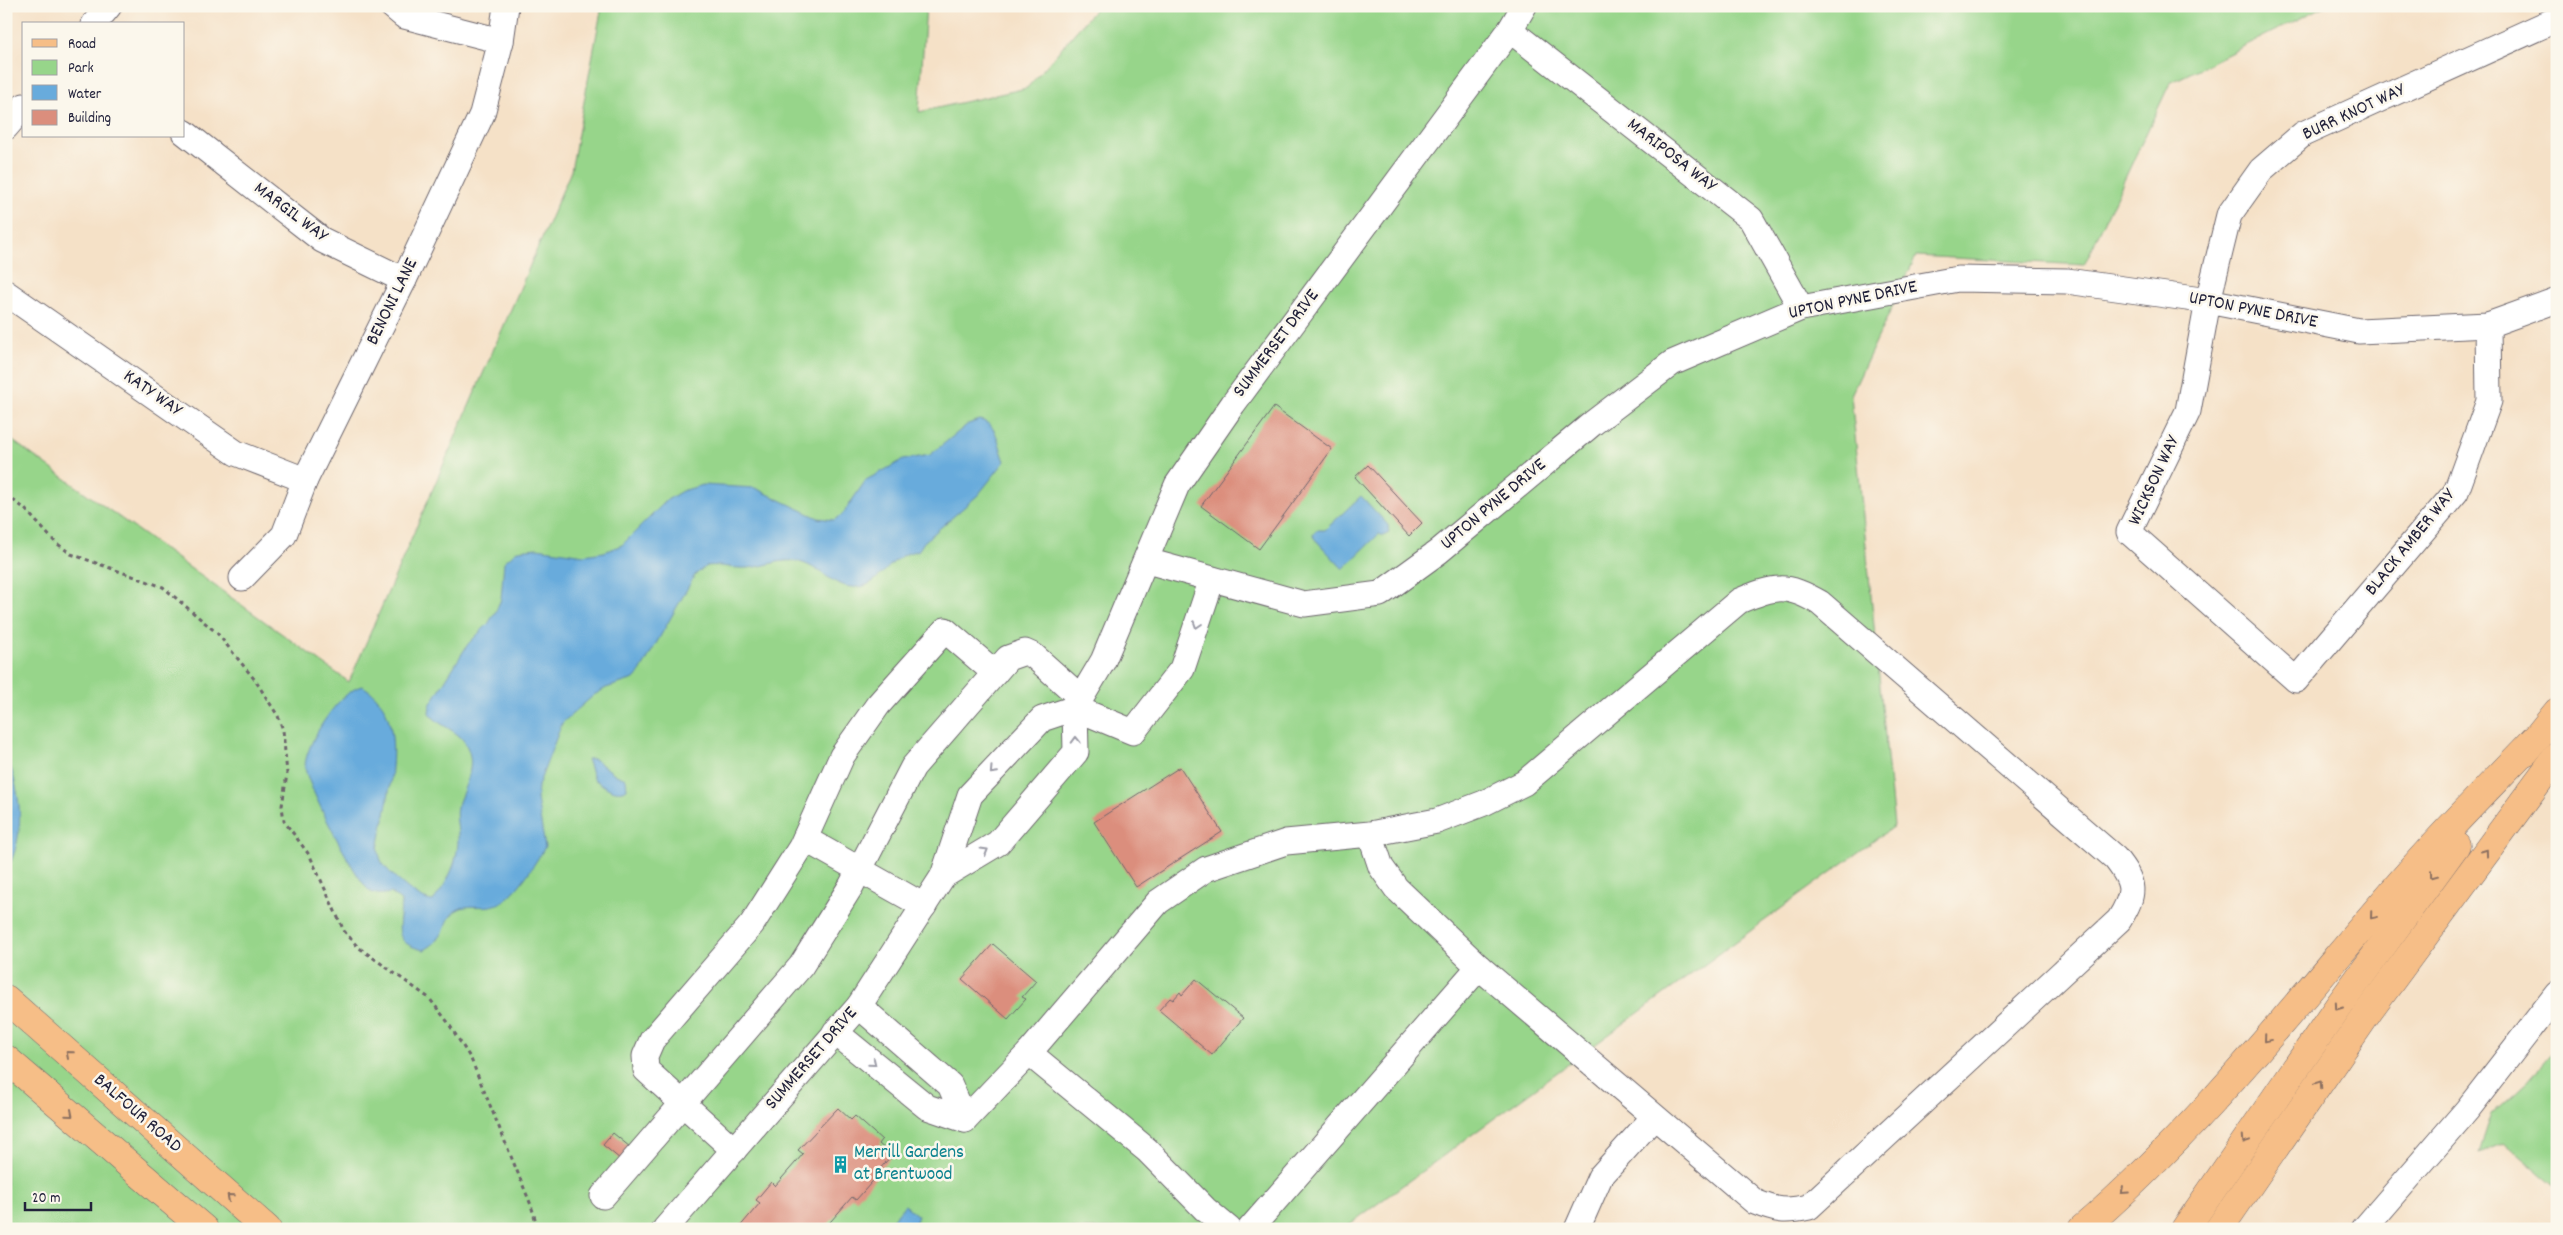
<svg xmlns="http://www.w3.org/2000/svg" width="2563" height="1235" viewBox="0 0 2563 1235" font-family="Dekko,sans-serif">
<rect width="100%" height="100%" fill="#fbf7ec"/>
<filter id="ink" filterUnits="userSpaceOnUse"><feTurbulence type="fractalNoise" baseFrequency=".02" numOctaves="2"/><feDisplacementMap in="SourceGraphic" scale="10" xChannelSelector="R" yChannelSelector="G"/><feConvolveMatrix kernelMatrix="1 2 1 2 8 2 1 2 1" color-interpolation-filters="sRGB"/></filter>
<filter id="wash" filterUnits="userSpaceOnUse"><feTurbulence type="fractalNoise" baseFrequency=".0096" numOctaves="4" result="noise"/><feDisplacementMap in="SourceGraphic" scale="20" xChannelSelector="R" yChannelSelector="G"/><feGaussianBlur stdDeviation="1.12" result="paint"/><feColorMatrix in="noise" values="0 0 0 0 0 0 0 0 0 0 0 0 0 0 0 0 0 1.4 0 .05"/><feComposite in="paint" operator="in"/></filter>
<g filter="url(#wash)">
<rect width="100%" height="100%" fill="#f5e1c7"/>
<g fill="#97d58a" stroke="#5c7c62">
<polygon points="602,6 926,6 919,112 1027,88 1098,6 2325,6 2170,83 2084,265 1916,256 1851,395 1894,826 1343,1229 6,1229 6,436 349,682 571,171"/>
<polygon points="2557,1047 2557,1188 2504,1143 2479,1153 2492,1114 2528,1081"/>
</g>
<g fill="#68abdc" stroke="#45668c">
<path d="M979 420C998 423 998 445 1005 461L978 495 924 542 918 551C890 553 881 586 858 587 836 589 823 570 803 563 783 556 767 567 747 568 733 569 720 564 706 566L695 575 640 672 634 679 606 688 594 695 562 723 538 786 537 799 545 847C535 863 514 900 495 905 484 909 468 903 457 910 443 919 449 937 424 950 390 943 401 927 401 901L391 893C384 894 376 896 370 891 357 882 304 780 305 766 306 743 339 691 362 686 414 713 386 803 378 849 379 853 380 860 383 864 391 875 419 901 433 901 449 881 459 860 458 834 458 826 455 815 457 808 463 789 476 769 468 749 462 730 440 728 429 713L430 705 468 644 488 624 496 611 501 599 504 562 518 550 537 548 584 555 604 552 622 545 667 500 682 491 703 485 755 488 818 518 834 520 842 515 866 480 903 460 930 455 968 424Z"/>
<polygon points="1361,496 1388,525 1389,533 1383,536 1379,534 1343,569 1314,538 1313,534 1316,530 1325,530"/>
<path d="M6 754C21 792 27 835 6 871Z"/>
<path d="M587 759H594L616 775 626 779 627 789C616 796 604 786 594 779Z"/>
<polygon points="905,1205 918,1216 913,1229 884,1229"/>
</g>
<g id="blocks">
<g fill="#db8e7d">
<polygon points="1274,407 1332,449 1259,549 1201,506"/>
<polygon points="1368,465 1422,523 1409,536 1355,477"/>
<polygon points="1180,767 1222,832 1136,887 1094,822"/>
<polygon points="993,944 1036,981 1022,997 1026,999 1008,1019 962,979"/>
<polygon points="1196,979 1243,1018 1212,1055 1159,1010 1170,998 1173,1000 1180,992 1182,995"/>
<polygon points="838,1108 851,1120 855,1116 882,1140 879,1144 892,1155 877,1172 879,1174 856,1200 852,1197 824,1229 738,1229 760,1203 756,1200 771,1182 775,1186 803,1154 798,1150"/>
<polygon points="613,1133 636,1152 626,1164 603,1145"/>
</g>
</g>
</g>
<g filter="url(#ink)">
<use href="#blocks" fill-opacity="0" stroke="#6c656c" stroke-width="1"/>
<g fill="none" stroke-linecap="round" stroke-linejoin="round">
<defs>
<g id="minor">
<polyline points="392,6 404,16 501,41"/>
<polyline points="94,24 109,6"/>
<polyline points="1510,30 1751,219 1801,308"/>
<polyline points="6,127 24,106"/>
<polyline points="184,132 322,240 404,280"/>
<polyline points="6,293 236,453 305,480"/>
<polyline points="2488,325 2489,401 2456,492 2296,680 2129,532 2188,411 2208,301 2229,215 2261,170 2303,134 2557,19"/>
<polyline points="1147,561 1304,604 1380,594 1438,552 1593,423 1672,363 1801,308 1958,279 2067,281 2208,301 2359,331 2488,325 2557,300"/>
<polyline points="242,578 284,535 305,480 404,280 482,114 501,41 506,6"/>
<polyline points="1075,708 1133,732 1182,669 1212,579"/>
<polyline points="805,839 924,906"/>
<polyline points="943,876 998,843 1076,752 1075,708 1103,661 1177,485 1233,404 1510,30 1524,6"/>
<polyline points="835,1032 927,1107 965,1120 950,1085 859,1006"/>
<polyline points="1029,1053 1147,1150 1205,1209 1229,1229"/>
<path d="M965 1120 1029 1053 1158 902 1206 869 1286 842 1370 834 1437 821 1484 803 1524 783 1739 601C1775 586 1786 583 1820 603L2115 858C2135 883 2136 893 2119 920L1809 1207C1785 1212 1777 1211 1755 1202L1479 967 1396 888 1381 867 1370 834"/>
<polyline points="734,1150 646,1070 645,1056 652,1040 752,924 801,847 842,756 878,705 945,630 995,673"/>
<polyline points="603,1196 801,966 851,886 913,767 1008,658 1025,652 1034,656 1081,698"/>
<polyline points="665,1229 859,1006 943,876 970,795 1042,719 1075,708"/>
<polyline points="1250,1229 1479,967"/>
<polyline points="1577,1229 1600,1177 1654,1117"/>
<polyline points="2364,1229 2467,1110 2557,994"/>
</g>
<g id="major">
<polyline points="6,999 267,1229"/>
<polyline points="6,1059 204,1229"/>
</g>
<g id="highway">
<polyline points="2525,752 2557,712"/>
<path d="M2082 1229C2208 1121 2305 991 2414 867 2453 823 2495 781 2536 738"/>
<polyline points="2185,1229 2340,1004 2456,845"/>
<polyline points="2219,1229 2369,1011 2557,756"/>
</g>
</defs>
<use href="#minor" stroke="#6c656c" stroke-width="27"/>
<use href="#major" stroke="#6c656c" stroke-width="29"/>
<use href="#highway" stroke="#6c656c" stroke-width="29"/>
<polyline stroke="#6c656c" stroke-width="3" stroke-dasharray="4 4" stroke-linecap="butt" points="6,495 24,508 55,542 71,554 163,587 217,633 255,680 278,716 283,730 287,774 282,806 284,821 310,856 344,931 358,947 429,998 447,1021 471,1059 531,1205 538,1229"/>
<use href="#minor" stroke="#fff" stroke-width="25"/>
<use href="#major" stroke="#f6be87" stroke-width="28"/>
<use href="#highway" stroke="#f6be87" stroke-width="28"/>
</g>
<defs><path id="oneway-chevron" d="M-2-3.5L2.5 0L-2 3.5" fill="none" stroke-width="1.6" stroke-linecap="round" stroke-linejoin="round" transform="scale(1.25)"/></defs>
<g stroke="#9c9ca7">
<use href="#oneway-chevron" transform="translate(1197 625) rotate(108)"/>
<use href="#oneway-chevron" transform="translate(1076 740) rotate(-91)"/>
<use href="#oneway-chevron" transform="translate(993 771) rotate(133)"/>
<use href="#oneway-chevron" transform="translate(985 851) rotate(-31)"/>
<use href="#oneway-chevron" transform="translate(873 1063) rotate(39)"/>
</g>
<g stroke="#8c7061">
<use href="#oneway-chevron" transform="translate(2485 852) rotate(-54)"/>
<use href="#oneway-chevron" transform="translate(2433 875) rotate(127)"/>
<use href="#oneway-chevron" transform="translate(2373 916) rotate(130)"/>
<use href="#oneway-chevron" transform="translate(2338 1007) rotate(125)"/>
<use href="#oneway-chevron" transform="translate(2267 1039) rotate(130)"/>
<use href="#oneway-chevron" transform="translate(69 1054) rotate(-139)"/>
<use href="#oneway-chevron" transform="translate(2319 1084) rotate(-56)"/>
<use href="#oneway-chevron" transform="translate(70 1114) rotate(41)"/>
<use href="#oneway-chevron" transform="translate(2245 1140) rotate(124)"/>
<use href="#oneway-chevron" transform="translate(2124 1191) rotate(138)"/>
<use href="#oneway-chevron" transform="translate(230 1197) rotate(-139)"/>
</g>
</g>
<defs>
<symbol id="building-bare" viewBox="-9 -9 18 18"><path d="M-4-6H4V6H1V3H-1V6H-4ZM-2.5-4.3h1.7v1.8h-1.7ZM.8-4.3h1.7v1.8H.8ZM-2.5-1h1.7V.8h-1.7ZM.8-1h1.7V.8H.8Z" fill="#0f9aa8" stroke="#fbf7ec" stroke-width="2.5" paint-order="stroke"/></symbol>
</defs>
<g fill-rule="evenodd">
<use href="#building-bare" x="828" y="1152" width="25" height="25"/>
</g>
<g text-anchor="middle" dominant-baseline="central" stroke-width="5" stroke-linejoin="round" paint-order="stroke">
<g font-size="19" fill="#22223b" stroke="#fbf7ec">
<text transform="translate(2354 113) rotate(-25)">BURR KNOT WAY</text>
<text transform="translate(1671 156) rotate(38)">MARIPOSA WAY</text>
<text transform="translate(290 213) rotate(37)">MARGIL WAY</text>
<text transform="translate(1853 301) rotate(-12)">UPTON PYNE DRIVE</text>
<text transform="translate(393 302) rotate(-64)">BENONI LANE</text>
<text transform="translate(2253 311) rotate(11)">UPTON PYNE DRIVE</text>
<text transform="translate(1277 344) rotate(-53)">SUMMERSET DRIVE</text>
<text transform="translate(152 394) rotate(35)">KATY WAY</text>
<text transform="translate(2155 481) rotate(-65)">WICKSON WAY</text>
<text transform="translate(1494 505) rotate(-40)">UPTON PYNE DRIVE</text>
<text transform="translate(2411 543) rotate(-51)">BLACK AMBER WAY</text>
<text transform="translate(812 1059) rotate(-49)">SUMMERSET DRIVE</text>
<text transform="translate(137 1114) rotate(41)">BALFOUR ROAD</text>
</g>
<g font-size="19" fill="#0d838f" stroke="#fbf7ec" text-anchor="start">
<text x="854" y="1153">Merrill Gardens<tspan x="854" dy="22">at Brentwood</tspan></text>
</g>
</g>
<rect width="2563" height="1235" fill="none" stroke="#fbf7ec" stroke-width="25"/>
<rect x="22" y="22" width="162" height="115" fill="#fbf7ec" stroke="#a4a2a5"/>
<rect x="32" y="39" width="25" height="8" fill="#f6be87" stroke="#a4a2a5"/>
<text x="68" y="48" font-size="15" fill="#22223b">Road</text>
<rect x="32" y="60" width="25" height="15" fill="#97d58a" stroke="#a4a2a5"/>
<text x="68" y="72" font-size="15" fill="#22223b">Park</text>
<rect x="32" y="85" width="25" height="15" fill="#68abdc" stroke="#a4a2a5"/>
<text x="68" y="98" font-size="15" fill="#22223b">Water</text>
<rect x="32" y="110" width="25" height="15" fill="#db8e7d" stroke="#a4a2a5"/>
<text x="68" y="122" font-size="15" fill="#22223b">Building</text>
<path d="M25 1202v8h66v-8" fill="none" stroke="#22223b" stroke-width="2.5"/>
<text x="32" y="1202" font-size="15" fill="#22223b" stroke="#fbf7ec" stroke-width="4" paint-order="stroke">20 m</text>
</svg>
